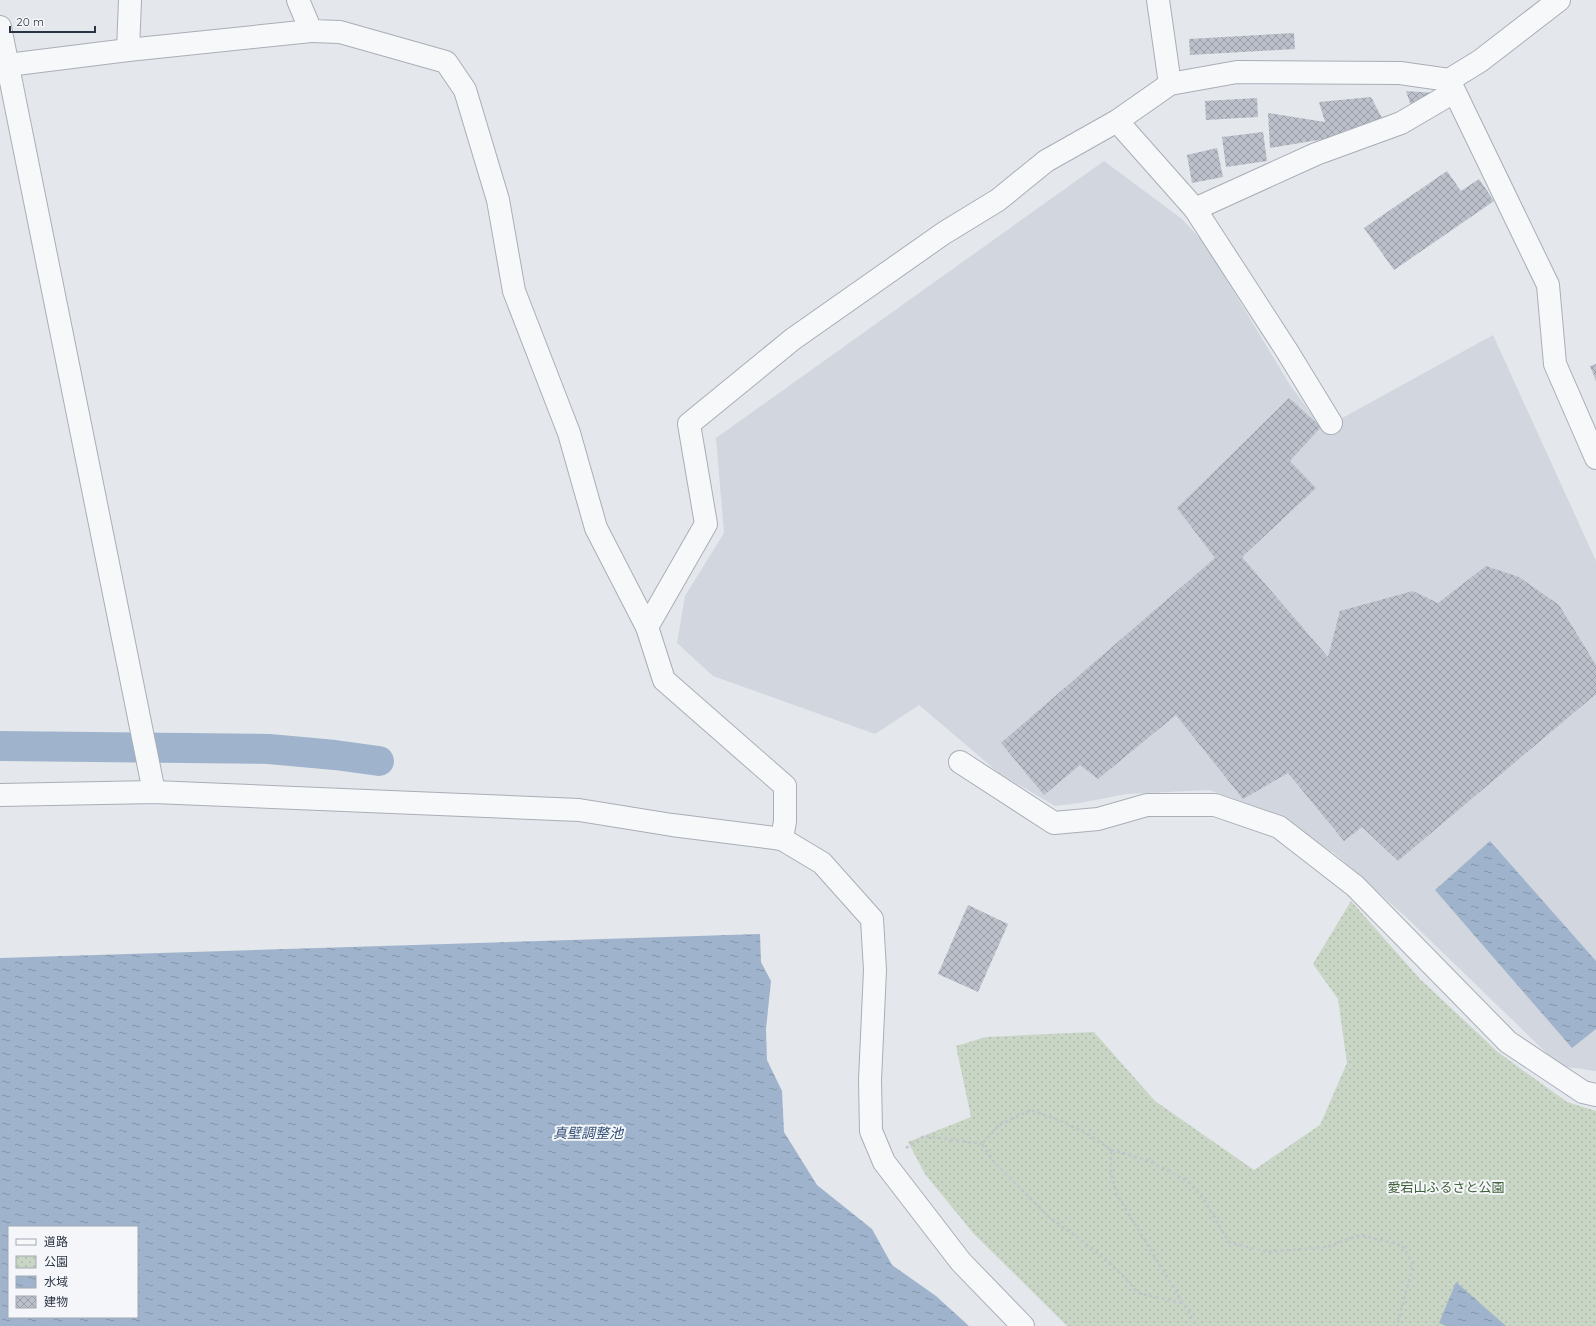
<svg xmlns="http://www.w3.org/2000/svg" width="1596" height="1326" viewBox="0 0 1596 1326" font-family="Quicksand,'Noto Sans JP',sans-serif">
<defs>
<pattern id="park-dots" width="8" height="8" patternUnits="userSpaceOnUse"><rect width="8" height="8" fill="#c9d6c5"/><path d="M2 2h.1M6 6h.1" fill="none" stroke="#adb8ab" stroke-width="1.8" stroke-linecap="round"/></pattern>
<pattern id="water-ripples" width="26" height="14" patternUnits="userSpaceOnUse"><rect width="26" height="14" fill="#9fb4cc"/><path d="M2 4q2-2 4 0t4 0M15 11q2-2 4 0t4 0" fill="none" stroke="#8293a7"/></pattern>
<pattern id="building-cross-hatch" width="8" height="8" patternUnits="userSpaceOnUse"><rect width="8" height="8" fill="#bbc0ca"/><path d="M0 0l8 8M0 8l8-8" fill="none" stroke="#989da6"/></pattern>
</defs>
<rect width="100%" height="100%" fill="#e4e7ec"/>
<polygon fill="#d2d6de" points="1104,161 1182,219 1205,244 1290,385 1321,427 1346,416 1493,335 1596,561 1596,1071 1560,1066 1406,917 1334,853 1263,809 1209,790 1126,794 1080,803 1055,806 999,773 919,705 875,734 713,676 677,643 685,596 724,533 716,438"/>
<polygon fill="url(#park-dots)" points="1351,901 1420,979 1499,1053 1567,1102 1596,1111 1596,1326 1067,1326 973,1233 925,1174 908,1142 971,1117 956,1046 986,1037 1094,1032 1155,1101 1254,1170 1320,1125 1347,1063 1338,999 1313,964"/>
<g fill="url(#water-ripples)" fill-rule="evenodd">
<polygon points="1490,841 1596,961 1596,1029 1572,1048 1435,890"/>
<path d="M760 934 761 962 771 981 766 1029 767 1060 782 1091 784 1132 817 1185 872 1229 892 1265 936 1296 969 1326H0V958ZM9 1227H137V1317H9Z"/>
<polygon points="1456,1282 1506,1326 1446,1326 1439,1323"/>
</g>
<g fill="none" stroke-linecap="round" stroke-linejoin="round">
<polyline stroke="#9fb4cc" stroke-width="30" points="0,746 269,749 335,755 379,761"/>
</g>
<g fill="url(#building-cross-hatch)">
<polygon points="1294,33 1295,49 1190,55 1189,39"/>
<polygon points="1406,91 1435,93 1411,106"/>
<polygon points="1371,97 1382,118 1330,138 1270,148 1268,113 1325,122 1319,102"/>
<polygon points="1257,98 1258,117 1206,120 1205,101"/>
<polygon points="1263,132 1267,161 1226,167 1222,137"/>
<polygon points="1217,148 1223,177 1192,183 1187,155"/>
<polygon points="1447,171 1461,191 1479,179 1494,201 1394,270 1364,228"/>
<polygon points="1596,364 1596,381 1590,366"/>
<polygon points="1289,398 1321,427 1290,461 1316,488 1242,557 1328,657 1340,611 1413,591 1438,603 1486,566 1519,577 1559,605 1596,665 1596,694 1398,861 1362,827 1344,841 1288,773 1243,799 1176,715 1098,779 1080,765 1044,795 1001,743 1215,558 1177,508"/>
<polygon points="968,905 1008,924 978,992 938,974"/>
</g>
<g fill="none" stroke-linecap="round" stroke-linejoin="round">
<defs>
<g id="minor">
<polyline points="298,0 311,31 340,32 446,62 465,90 498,200 514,291 569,433 596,528 647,627"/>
<polyline points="1158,0 1170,84"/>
<polyline points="0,27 154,792"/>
<polyline points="128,50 130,0"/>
<polyline points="8,65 128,50 311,31"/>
<polyline points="1449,80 1548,285 1555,364 1596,458"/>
<polyline points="1117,121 1195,209 1287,351 1331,423"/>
<polyline points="1195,209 1316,154 1401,123 1454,92"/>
<polyline points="960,762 1054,823 1098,819 1147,805 1215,805 1279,827 1355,886 1508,1042 1583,1092 1596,1095"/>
<polyline points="782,839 785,821 785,786 664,680 647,627 706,524 689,424 793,339 944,233 998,200 1046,161 1117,121 1170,84 1237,72 1400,73 1449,80 1480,61 1559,0"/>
</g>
<polyline id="tertiary" points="0,795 154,792 579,810 672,825 782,839 822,863 872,919 875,970 870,1080 871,1131 884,1162 961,1262 1023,1326"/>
</defs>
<use href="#minor" stroke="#a9aeb7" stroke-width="24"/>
<use href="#tertiary" stroke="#a9aeb7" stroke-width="24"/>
<g stroke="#c2c5cb" stroke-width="2.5" stroke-dasharray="3 3" stroke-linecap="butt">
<polyline points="906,1148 924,1136 982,1144"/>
<polyline points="1111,1150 1150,1161 1187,1181 1203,1198 1229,1242 1267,1252 1327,1247 1360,1235 1402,1245 1413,1265 1397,1326"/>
<polyline points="1182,1303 1138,1293 1124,1277 1092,1248 1049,1217 995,1163 982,1144 999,1125 1031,1110 1063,1122 1088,1134 1111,1150 1111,1172 1117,1195 1197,1326"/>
</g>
<use href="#minor" stroke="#f7f8fa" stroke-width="22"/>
<use href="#tertiary" stroke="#f7f8fa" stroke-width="22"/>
</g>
<g text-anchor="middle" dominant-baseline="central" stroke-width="4" stroke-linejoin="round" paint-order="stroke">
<g font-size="13" fill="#3f6138" stroke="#f4f6f9">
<text x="1446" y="1187">愛宕山ふるさと公園</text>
</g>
<g font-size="14" font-style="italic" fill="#34527a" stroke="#f4f6f9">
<text x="588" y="1133">真壁調整池</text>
</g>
</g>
<rect x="8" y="1226" width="130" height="92" fill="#f4f6f9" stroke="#a4a8b1"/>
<rect x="16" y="1239" width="20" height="6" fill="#f7f8fa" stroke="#a4a8b1"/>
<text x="44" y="1246" font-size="12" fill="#2b3445">道路</text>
<rect x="16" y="1256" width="20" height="12" fill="url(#park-dots)" stroke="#a4a8b1"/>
<text x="44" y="1266" font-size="12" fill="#2b3445">公園</text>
<rect x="16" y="1276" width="20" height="12" fill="url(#water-ripples)" stroke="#a4a8b1"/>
<text x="44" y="1286" font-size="12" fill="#2b3445">水域</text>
<rect x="16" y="1296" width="20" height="12" fill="url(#building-cross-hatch)" stroke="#a4a8b1"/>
<text x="44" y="1306" font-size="12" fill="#2b3445">建物</text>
<path d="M10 26v6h85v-6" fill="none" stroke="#2b3445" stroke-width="2"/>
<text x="16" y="26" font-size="12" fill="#2b3445" stroke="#f4f6f9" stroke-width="3" paint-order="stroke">20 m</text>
</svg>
